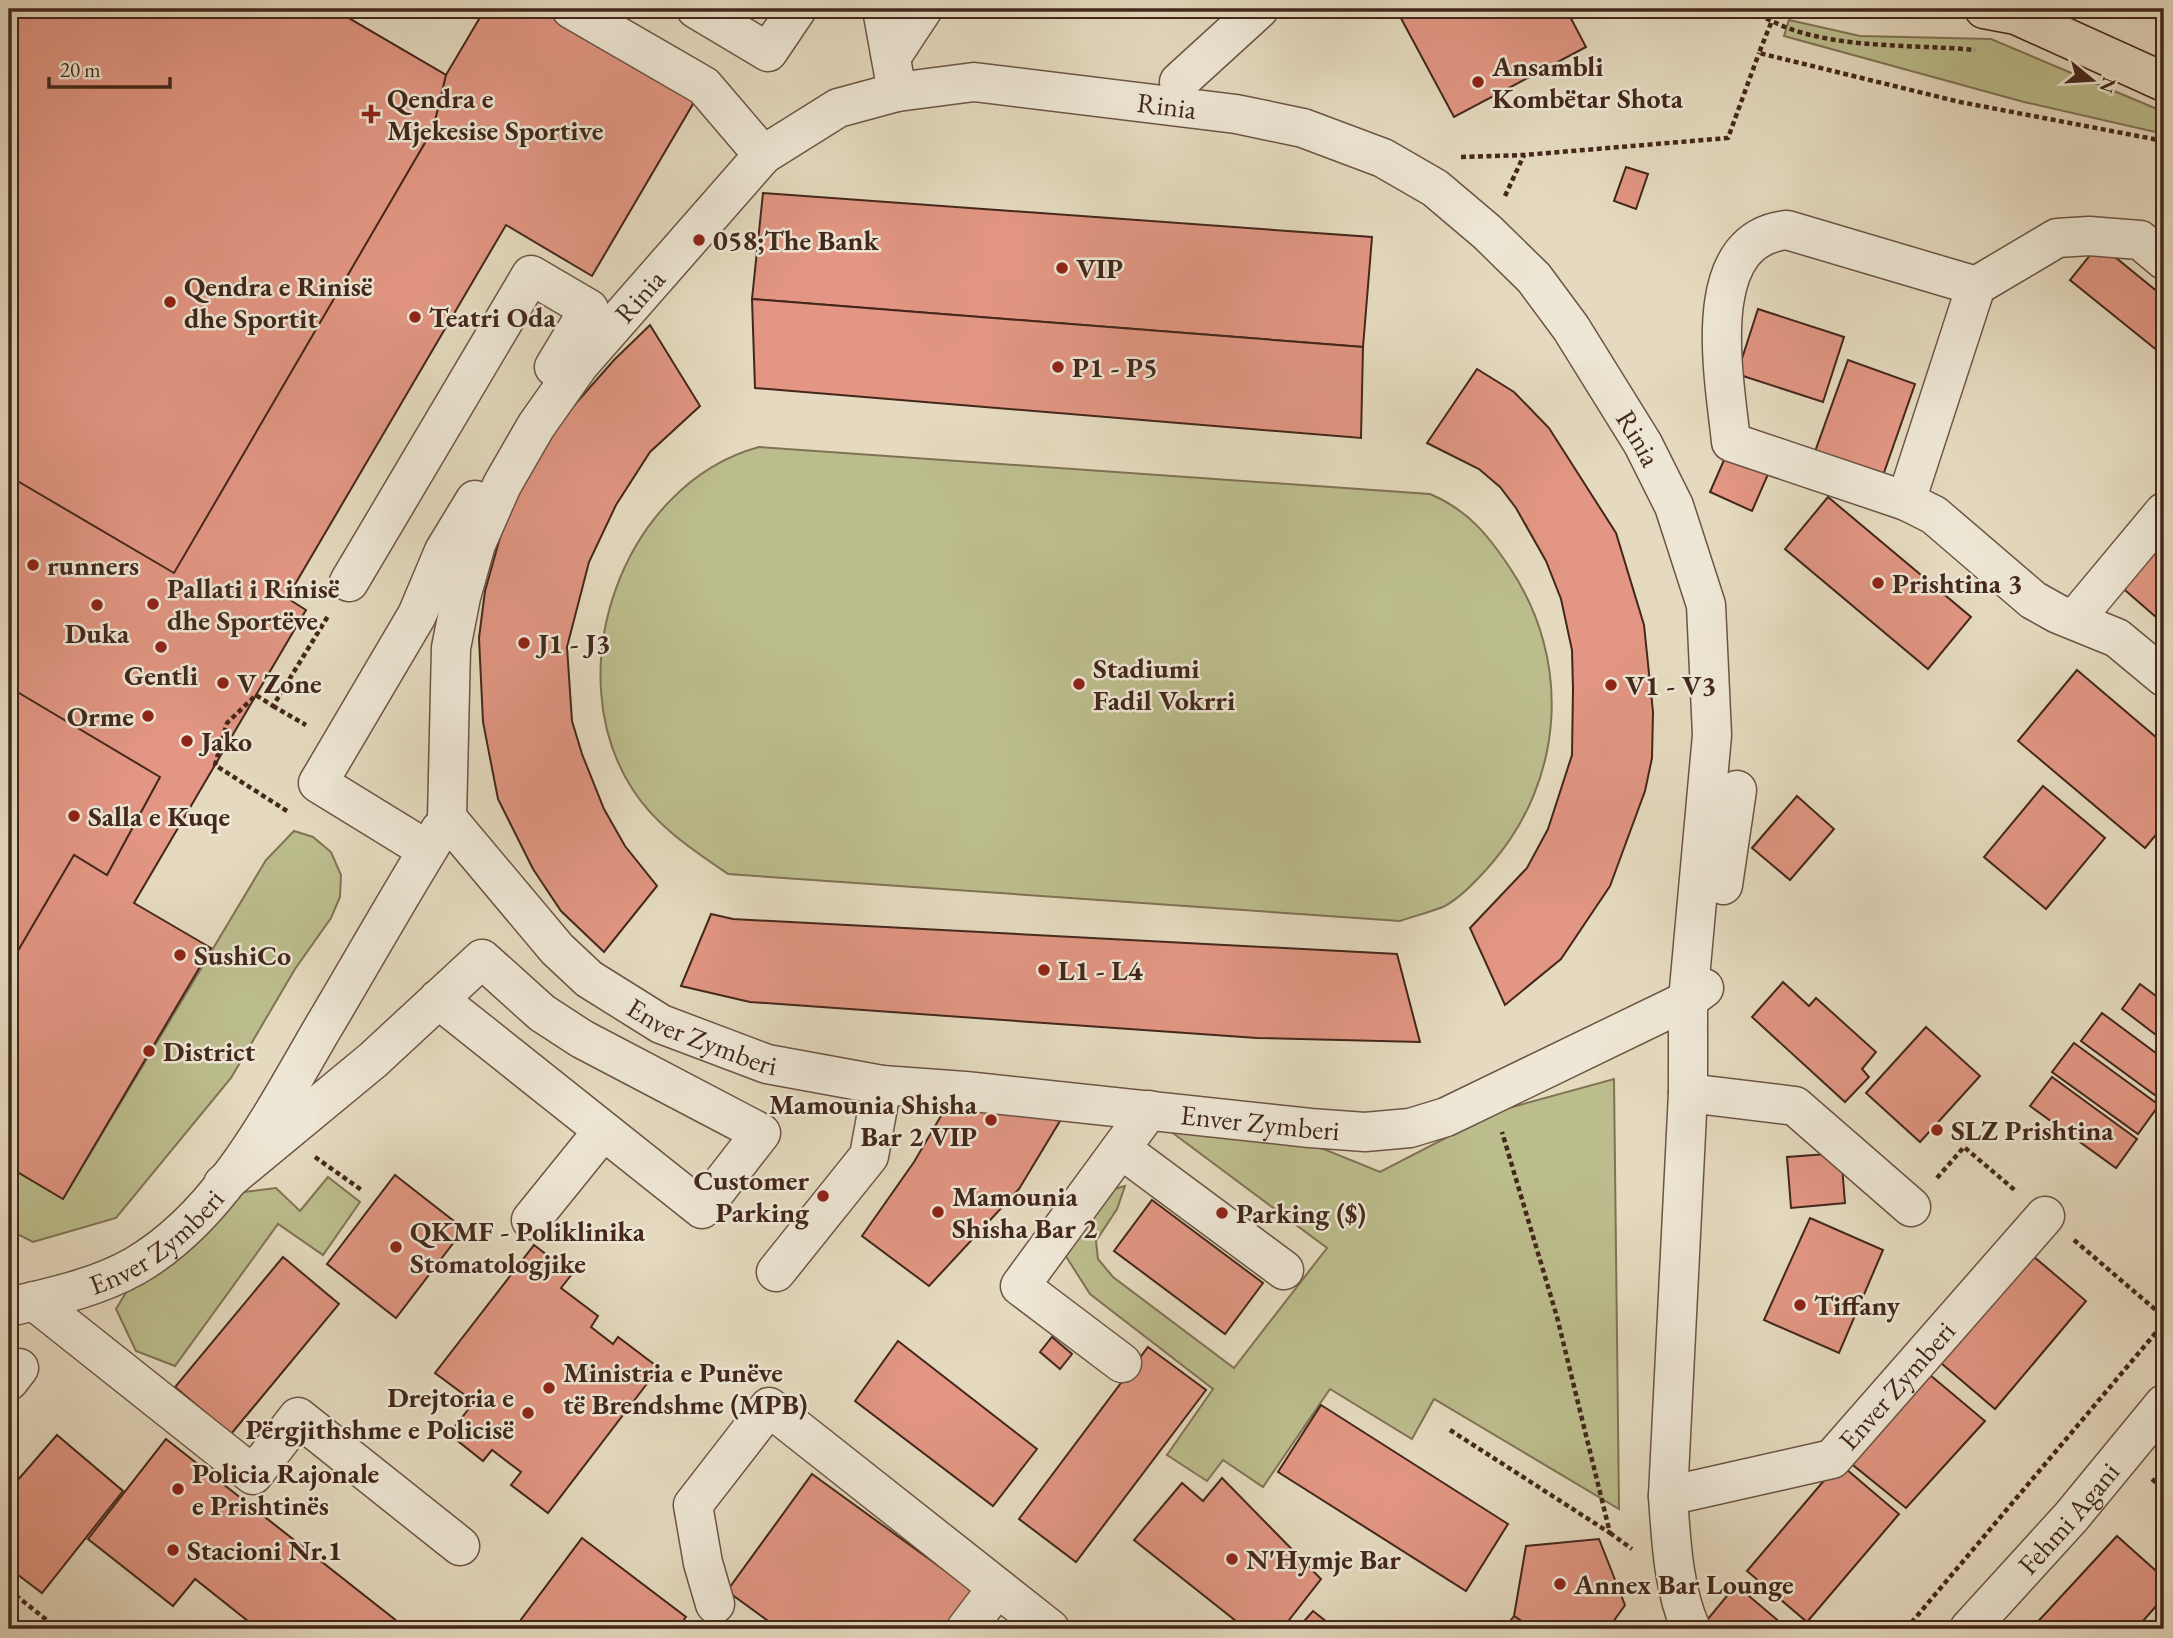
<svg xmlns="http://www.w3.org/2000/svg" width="2173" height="1638" viewBox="0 0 2173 1638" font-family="'EB Garamond',serif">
<rect width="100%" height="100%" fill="#e5dabf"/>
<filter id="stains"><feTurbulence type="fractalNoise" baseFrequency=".00286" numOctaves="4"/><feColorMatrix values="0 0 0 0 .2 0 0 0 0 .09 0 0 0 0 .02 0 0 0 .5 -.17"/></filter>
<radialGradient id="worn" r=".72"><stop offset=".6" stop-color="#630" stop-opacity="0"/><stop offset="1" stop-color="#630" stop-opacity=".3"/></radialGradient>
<g fill="#bcbd8d" stroke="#807254" stroke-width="2">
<polygon points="1789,20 1860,36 1991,39 2164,112 2164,134 2024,102 1784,36"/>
<path d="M759 447 1430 494C1468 510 1488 535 1510 568 1572 661 1564 779 1492 863 1480 877 1461 897 1445 906 1431 912 1414 916 1400 921L728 874C693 850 657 827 633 790 556 672 623 484 759 447Z"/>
<polygon points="294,831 313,837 331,852 341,875 340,897 331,918 295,969 231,1078 116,1218 33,1242 9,1230 9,1167 63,1199 266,860"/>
<polygon points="1614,1079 1619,1509 1434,1399 1412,1439 1330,1389 1263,1487 1223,1460 1207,1481 1167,1455 1213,1389 1090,1294 1060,1247 1103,1192 1125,1186 1117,1209 1096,1241 1098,1259 1113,1277 1234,1368 1327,1248 1162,1125 1284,1133 1380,1172 1498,1111"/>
<polygon points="328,1177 360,1202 323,1255 278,1224 175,1366 136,1351 116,1309 136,1276 229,1194 276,1188 300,1211"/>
</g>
<g fill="#e29683" stroke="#43271b" stroke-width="2">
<polygon points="9,9 333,9 446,75 485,9 559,9 700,92 592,276 506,225 287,598 306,610 134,903 211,948 63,1199 9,1167"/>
<polygon points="9,9 333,9 446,75 433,129 174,573 9,476"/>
<polygon points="1396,9 1566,9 1586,47 1454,117"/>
<polygon points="1626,167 1648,174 1636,209 1614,201"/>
<polygon points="763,193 1372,237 1363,347 752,299"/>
<polygon points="2099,244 2164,297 2164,356 2070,280"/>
<polygon points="752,299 1363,347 1361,438 755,388"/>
<polygon points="1758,309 1844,337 1823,402 1737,374"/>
<polygon points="650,325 700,406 650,452 616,505 589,562 567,647 572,721 582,754 604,809 625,846 657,886 604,952 561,911 533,869 498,799 483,722 479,638 485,591 503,527 520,487 562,419 614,360"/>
<polygon points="1848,360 1915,384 1880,484 1812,460"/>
<polygon points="1477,369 1514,392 1549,428 1616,533 1644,625 1653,712 1652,758 1645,791 1610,886 1561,959 1505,1005 1470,928 1527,868 1548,829 1572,755 1573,689 1572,650 1561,599 1546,561 1516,508 1500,487 1479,469 1427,443"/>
<polygon points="1727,453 1769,472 1752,511 1710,492"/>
<polygon points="1828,497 1971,617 1928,669 1785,549"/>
<polygon points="2164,533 2164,624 2119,585"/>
<polygon points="2077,670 2164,744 2164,825 2145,848 2018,741"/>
<polygon points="9,687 160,777 107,875 74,855 9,966"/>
<polygon points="2043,786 2105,838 2046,909 1984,857"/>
<polygon points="1797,796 1834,829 1790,880 1752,848"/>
<polygon points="711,914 733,919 1397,954 1420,1042 1257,1038 750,1002 681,986"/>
<polygon points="1783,982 1809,1006 1816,998 1876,1052 1862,1069 1869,1077 1845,1102 1752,1017"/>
<polygon points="2140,984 2164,1002 2164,1041 2122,1009"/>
<polygon points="2102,1013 2164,1059 2163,1101 2081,1041"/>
<polygon points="1926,1027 1980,1076 1920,1142 1866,1093"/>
<polygon points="2074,1043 2159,1105 2138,1134 2052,1072"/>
<polygon points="2052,1077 2137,1139 2116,1168 2030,1106"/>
<polygon points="952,1097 1066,1111 1019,1189 929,1286 862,1236 914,1162"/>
<polygon points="1841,1153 1845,1203 1791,1208 1787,1157"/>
<polygon points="395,1175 464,1229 396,1318 327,1264"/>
<polygon points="1152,1200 1263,1283 1225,1334 1114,1251"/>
<polygon points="1810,1218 1883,1250 1839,1353 1764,1320"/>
<polygon points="534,1245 572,1274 561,1288 598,1316 591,1327 613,1344 618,1337 659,1368 548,1513 511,1485 521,1472 492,1450 483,1461 449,1434 474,1402 435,1373"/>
<polygon points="2026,1250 2086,1301 1995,1409 1935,1358"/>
<polygon points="283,1257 339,1304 231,1434 175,1387"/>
<polygon points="1052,1337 1072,1354 1060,1369 1040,1352"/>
<polygon points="898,1341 1037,1449 993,1506 855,1401"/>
<polygon points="1148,1347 1206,1390 1076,1562 1019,1519"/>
<polygon points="1924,1370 1985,1421 1906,1508 1848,1461"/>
<polygon points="1321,1405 1508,1524 1466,1591 1278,1472"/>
<polygon points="57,1435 123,1491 42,1593 9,1568 9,1490"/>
<polygon points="166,1439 407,1629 258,1629 195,1579 173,1606 88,1539"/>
<polygon points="1839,1463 1899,1514 1807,1622 1747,1571"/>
<polygon points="812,1474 976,1593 950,1629 779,1629 727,1591"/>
<polygon points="1222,1478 1321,1579 1282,1629 1246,1629 1134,1540 1182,1483 1203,1501"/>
<polygon points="2117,1536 2164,1578 2164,1597 2136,1629 2031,1629"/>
<polygon points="582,1538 686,1617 677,1629 514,1629"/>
<polygon points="1599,1539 1625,1605 1608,1629 1533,1629 1514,1616 1526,1546"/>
<polygon points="1736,1585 1788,1629 1719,1629 1707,1620"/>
<polygon points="1313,1611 1336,1629 1297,1629"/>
<polygon points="1514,1616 1533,1629 1504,1629"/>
</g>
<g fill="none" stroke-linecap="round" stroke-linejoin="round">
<defs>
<g id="minor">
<polyline points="571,9 704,86 763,155"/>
<polyline points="696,9 768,52 797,9"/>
<polyline points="882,9 897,92"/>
<polyline points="892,56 923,9"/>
<polyline points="1179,82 1259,9"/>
<polyline points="2164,260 2140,240 2089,236 2057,238 1976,286 1906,501 1934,515 2033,600 2058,614 2117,638 2164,677"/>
<path d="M1906 501 1731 442C1725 380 1696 239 1787 230L1976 286"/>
<polyline points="349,582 531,275 589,309 554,367"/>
<polyline points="2074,620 2164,512"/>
<path id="s1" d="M447 818 451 648 461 597 476 544 502 485 536 426 579 365 763 155 838 108 897 92 974 82 1236 114 1303 128 1383 158 1435 188 1487 232 1534 278 1571 328 1643 444 1674 506 1706 605 1712 735 1688 1000V1093L1668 1496C1671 1540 1673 1588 1691 1629"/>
<path id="s2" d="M447 818 557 949 589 979 661 1024 767 1064 882 1085 965 1091 1310 1128 1365 1132 1410 1128 1446 1117 1688 1000 1704 988"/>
<polyline points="427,850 318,783 417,615 444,551 475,500"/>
<polyline points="1723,885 1737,790"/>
<polyline points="1688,1093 1795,1106 1911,1207"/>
<polyline points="1121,1149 1284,1270"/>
<polyline points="223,1184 373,1060 482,959 542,1013 582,1039 761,1133 702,1209 438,999"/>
<polyline points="531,1220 603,1131"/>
<polyline points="776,1272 869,1156 882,1085"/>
<polyline points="34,1301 253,1475 298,1417 460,1546"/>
<path id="s3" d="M9 1307C52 1297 96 1288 135 1266 221 1216 272 1115 321 1031 361 964 399 896 440 830"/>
<polyline points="1122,1363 1020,1286 1149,1110"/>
<polyline points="9,1381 19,1368"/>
<path id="s4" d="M1668 1496 1832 1459 2045 1216"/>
<polyline points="715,1604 703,1563 693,1505 769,1407 1050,1629"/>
<polyline points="966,1629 997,1588"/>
<path id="s5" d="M1969 1629 2071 1517 2164 1404"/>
</g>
<polyline id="major" points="1984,9 2016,15 2164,82"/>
</defs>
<use href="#minor" stroke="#6c5444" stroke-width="41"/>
<use href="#major" stroke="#43271b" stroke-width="41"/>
<g stroke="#43271b" stroke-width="4.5" stroke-dasharray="5 3.5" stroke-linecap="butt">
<path d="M1752 9C1810 52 1906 43 1975 50"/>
<polyline points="1771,23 1759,53 1960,102 2164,141"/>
<polyline points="1461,157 1524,155 1728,138 1759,53"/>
<polyline points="1505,196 1524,155"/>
<polyline points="273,706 306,725"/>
<polyline points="287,811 215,765 227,723 256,695 273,706 328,616"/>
<polyline points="315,1157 363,1191"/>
<polyline points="1937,1178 1964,1147 2017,1192"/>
<polyline points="2074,1240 2164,1317"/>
<polyline points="1450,1430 1610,1533 1557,1317 1502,1132"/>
<polyline points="2152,1479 2164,1490"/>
<polyline points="1610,1533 1632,1549"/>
<polyline points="9,1590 58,1629"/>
<polyline points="1906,1629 2164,1323"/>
</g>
<use href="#minor" stroke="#eee7d5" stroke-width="38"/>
<use href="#major" stroke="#e5dabf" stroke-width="38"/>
</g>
<g fill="#8f2418" stroke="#eee7d5" stroke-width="2.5">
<circle cx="1478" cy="82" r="7"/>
<path d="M367.5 103.5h7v7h7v7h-7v7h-7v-7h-7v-7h7z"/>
<circle cx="699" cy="240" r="7"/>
<circle cx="1062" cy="268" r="7"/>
<circle cx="170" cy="302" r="7"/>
<circle cx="415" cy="317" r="7"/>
<circle cx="1058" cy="367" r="7"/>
<circle cx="33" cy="565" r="7"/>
<circle cx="1878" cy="583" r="7"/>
<circle cx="153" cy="604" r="7"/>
<circle cx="97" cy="605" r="7"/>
<circle cx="524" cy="643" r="7"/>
<circle cx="161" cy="647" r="7"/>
<circle cx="223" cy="683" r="7"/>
<circle cx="1079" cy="684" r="7"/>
<circle cx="1611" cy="685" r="7"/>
<circle cx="148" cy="716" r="7"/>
<circle cx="187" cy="741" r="7"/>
<circle cx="74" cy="816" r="7"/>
<circle cx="180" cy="955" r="7"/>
<circle cx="1044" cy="970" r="7"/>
<circle cx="149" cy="1051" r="7"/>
<circle cx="991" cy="1120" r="7"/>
<circle cx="1937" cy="1130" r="7"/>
<circle cx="823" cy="1196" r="7"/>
<circle cx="938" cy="1212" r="7"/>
<circle cx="1222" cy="1213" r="7"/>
<circle cx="396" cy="1247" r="7"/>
<circle cx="1800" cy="1305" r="7"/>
<circle cx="549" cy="1388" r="7"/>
<circle cx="528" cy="1413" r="7"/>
<circle cx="178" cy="1489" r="7"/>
<circle cx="173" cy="1550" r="7"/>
<circle cx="1232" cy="1559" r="7"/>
<circle cx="1560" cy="1584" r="7"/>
</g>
<g text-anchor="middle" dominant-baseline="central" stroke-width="5" stroke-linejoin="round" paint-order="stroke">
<g font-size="28" font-weight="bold" fill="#43271b" stroke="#eee7d5" text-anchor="start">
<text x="1492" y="66">Ansambli<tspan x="1492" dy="32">Kombëtar Shota</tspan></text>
<text x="387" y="98">Qendra e<tspan x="387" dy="32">Mjekesise Sportive</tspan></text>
<text x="713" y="240">058;The Bank</text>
<text x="1076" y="268">VIP</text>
<text x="184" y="286">Qendra e Rinisë<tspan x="184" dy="32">dhe Sportit</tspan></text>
<text x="429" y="317">Teatri Oda</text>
<text x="1072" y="367">P1 - P5</text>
<text x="47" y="565">runners</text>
<text x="1892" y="583">Prishtina 3</text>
<text x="167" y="588">Pallati i Rinisë<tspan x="167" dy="32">dhe Sportëve</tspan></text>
<text x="97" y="633" text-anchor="middle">Duka</text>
<text x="538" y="643">J1 - J3</text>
<text x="1093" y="668">Stadiumi<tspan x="1093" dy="32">Fadil Vokrri</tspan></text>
<text x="161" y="675" text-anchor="middle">Gentli</text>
<text x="237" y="683">V Zone</text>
<text x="1625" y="685">V1 - V3</text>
<text x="134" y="716" text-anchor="end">Orme</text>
<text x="201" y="741">Jako</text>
<text x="88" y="816">Salla e Kuqe</text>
<text x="194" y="955">SushiCo</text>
<text x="1058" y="970">L1 - L4</text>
<text x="163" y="1051">District</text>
<text x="977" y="1104" text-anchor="end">Mamounia Shisha<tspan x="977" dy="32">Bar 2 VIP</tspan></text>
<text x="1951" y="1130">SLZ Prishtina</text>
<text x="809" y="1180" text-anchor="end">Customer<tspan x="809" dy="32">Parking</tspan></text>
<text x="952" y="1196">Mamounia<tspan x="952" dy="32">Shisha Bar 2</tspan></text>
<text x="1236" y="1213">Parking ($)</text>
<text x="410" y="1231">QKMF - Poliklinika<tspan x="410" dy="32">Stomatologjike</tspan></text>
<text x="1814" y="1305">Tiffany</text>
<text x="563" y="1372">Ministria e Punëve<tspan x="563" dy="32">të Brendshme (MPB)</tspan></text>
<text x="514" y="1397" text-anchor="end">Drejtoria e<tspan x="514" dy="32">Përgjithshme e Policisë</tspan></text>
<text x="192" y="1473">Policia Rajonale<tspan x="192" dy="32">e Prishtinës</tspan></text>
<text x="187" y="1550">Stacioni Nr.1</text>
<text x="1246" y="1559">N'Hymje Bar</text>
<text x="1574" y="1584">Annex Bar Lounge</text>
</g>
<g font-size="28" fill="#43271b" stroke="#eee7d5">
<text stroke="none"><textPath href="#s1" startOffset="1185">Rinia</textPath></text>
<text stroke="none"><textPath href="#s1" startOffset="576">Rinia</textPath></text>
<text stroke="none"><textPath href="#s1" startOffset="1794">Rinia</textPath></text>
<text stroke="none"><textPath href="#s2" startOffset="343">Enver Zymberi</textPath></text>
<text stroke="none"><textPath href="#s2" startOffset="910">Enver Zymberi</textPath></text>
<text stroke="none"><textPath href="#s3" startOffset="164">Enver Zymberi</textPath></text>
<text stroke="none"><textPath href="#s4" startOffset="266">Enver Zymberi</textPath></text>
<text stroke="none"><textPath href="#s5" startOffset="149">Fehmi Agani</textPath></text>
</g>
</g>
<rect width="2173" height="1638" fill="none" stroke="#e5dabf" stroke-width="35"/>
<rect x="10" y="10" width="2152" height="1617" fill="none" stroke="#43271b" stroke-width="3.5"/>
<rect x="18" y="18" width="2138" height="1603" fill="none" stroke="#43271b" stroke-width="2"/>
<g transform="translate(2092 80) rotate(108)" stroke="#eee7d5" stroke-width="5" paint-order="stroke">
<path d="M0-5L12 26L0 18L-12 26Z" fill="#43271b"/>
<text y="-10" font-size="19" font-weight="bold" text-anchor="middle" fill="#43271b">N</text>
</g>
<path d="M49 77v10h121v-10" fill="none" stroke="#43271b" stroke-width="3.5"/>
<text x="60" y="77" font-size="21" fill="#43271b" stroke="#eee7d5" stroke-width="5" paint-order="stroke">20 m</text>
<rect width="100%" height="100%" filter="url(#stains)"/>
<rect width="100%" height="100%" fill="url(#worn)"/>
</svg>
